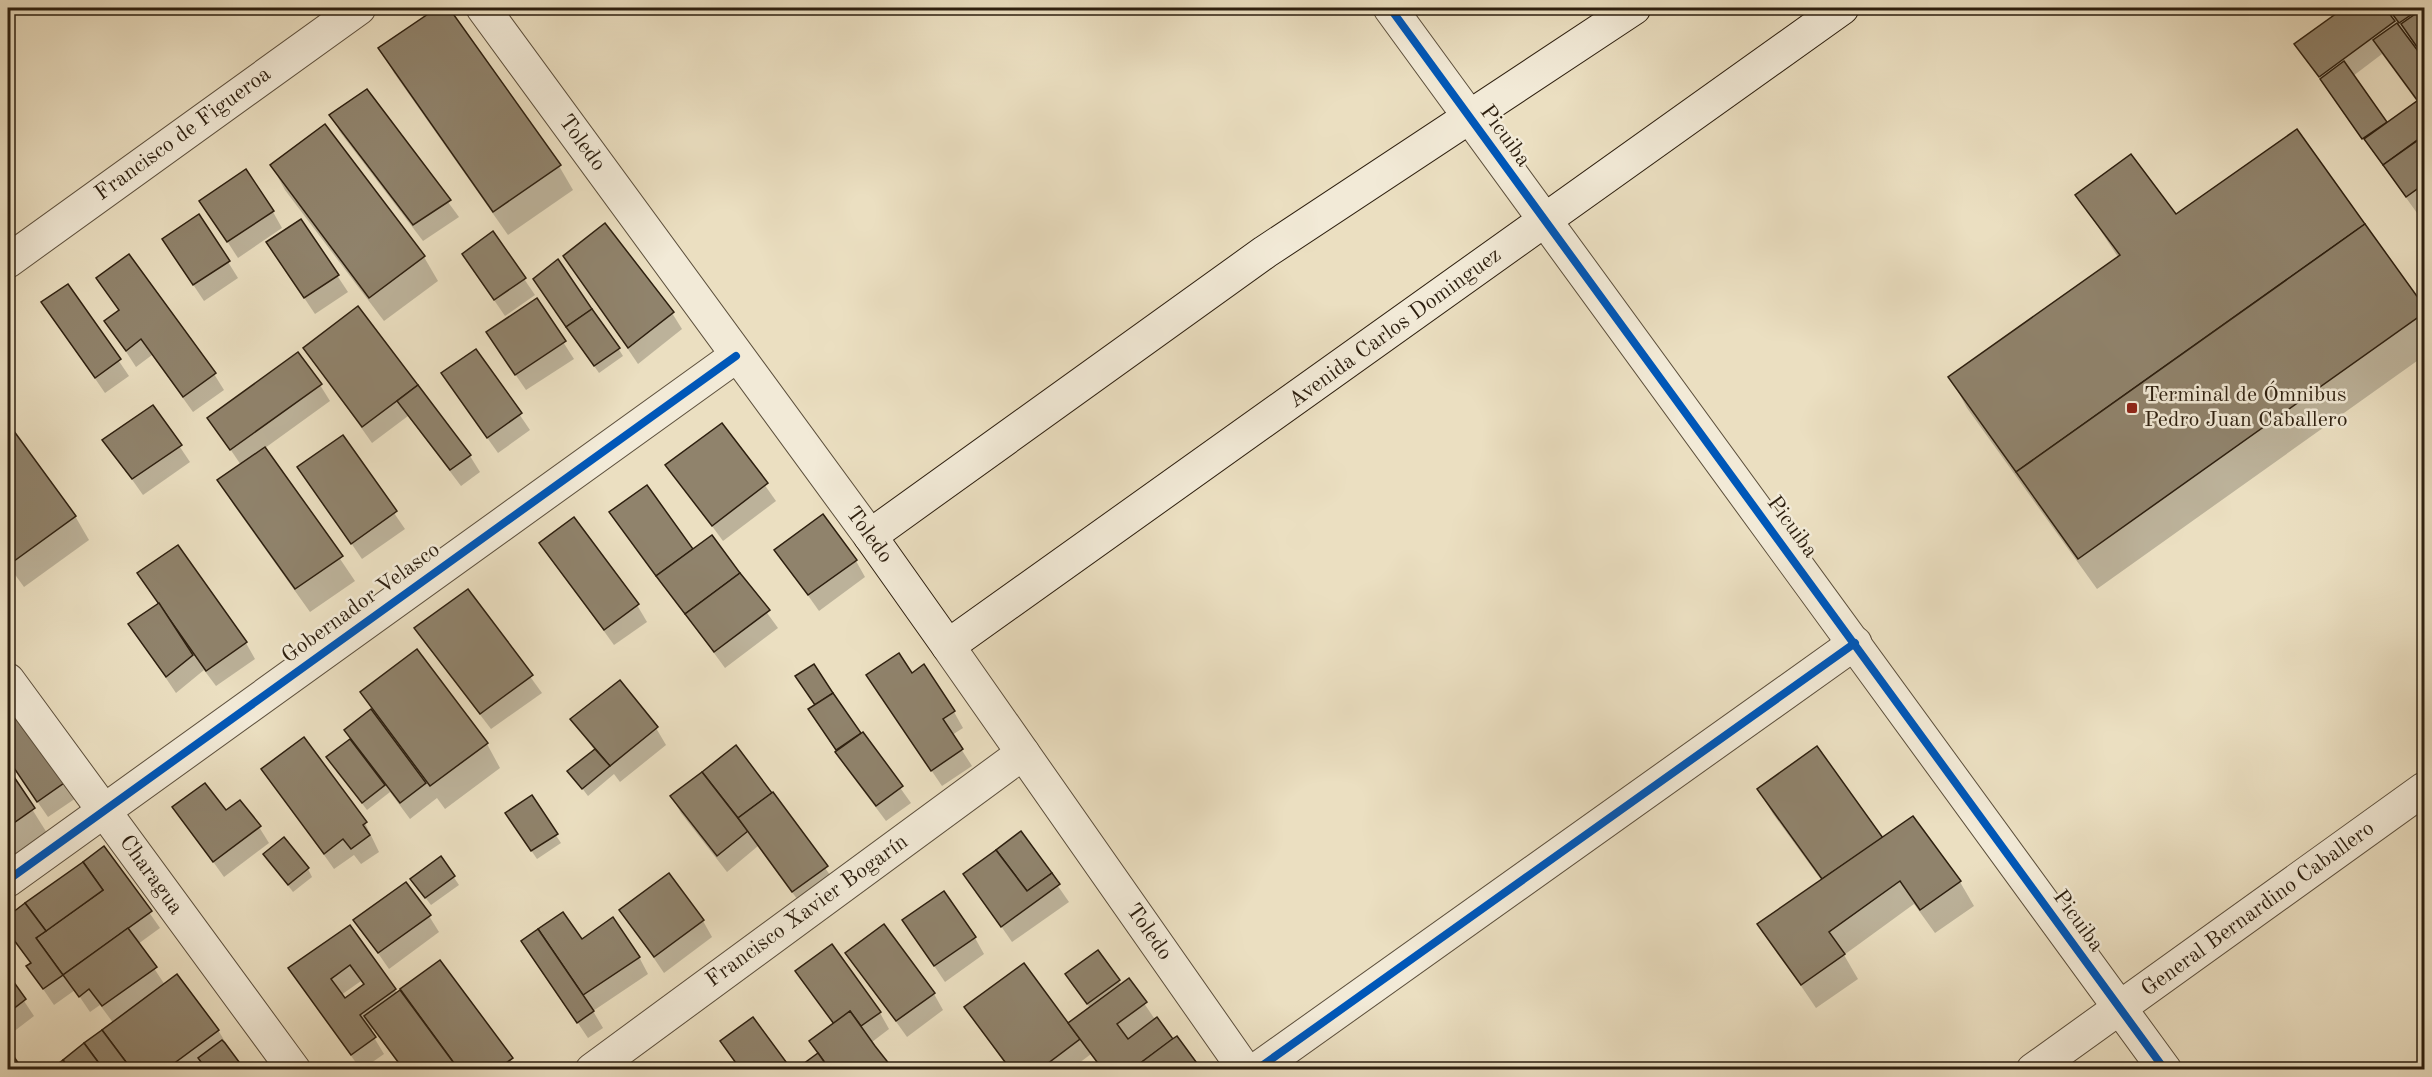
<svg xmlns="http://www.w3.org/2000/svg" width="2432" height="1077" viewBox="0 0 2432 1077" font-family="'Old Standard TT',serif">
<rect width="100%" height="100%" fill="#ebdfc1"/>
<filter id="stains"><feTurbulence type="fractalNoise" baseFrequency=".00333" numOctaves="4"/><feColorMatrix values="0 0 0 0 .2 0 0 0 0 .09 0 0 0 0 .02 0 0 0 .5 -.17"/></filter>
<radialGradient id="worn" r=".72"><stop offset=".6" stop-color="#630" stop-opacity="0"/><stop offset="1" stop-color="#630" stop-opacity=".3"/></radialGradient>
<g fill="#0003" fill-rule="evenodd">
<polygon points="440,8 447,8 559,166 573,190 508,235 394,73 380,49"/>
<path d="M2346 8H2424V207L2417 213 2296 44ZM2382 54 2418 103 2387 124 2353 76Z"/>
<polygon points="366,91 459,217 423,241 340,132 331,115"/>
<polygon points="2296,131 2424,309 2424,356 2097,589 1967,408 1950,377 2118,257 2077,195 2176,216"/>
<polygon points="272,166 424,257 438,281 384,321 285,190"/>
<polygon points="201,201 273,212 282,228 238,258"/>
<polygon points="301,221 348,292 315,314 278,259"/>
<polygon points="493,233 535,295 505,316 474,271"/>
<polygon points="174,256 228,262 238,278 204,301"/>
<polygon points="565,256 672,313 682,329 638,364"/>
<polygon points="98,278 214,374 224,390 193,412 152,355 136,367 106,321 120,312"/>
<polygon points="68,286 129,376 105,393 43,303"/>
<polygon points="539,287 618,348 623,356 599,373"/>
<polygon points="536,300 574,359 526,390 498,349"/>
<polygon points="358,308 470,456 480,472 461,486 408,416 372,443 305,348"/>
<polygon points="476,351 530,430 498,453 453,390"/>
<polygon points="320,385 330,401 265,448 355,581 310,612 233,504 219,480 241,465 209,418"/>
<polygon points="153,407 190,462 143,495 104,440"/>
<polygon points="722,425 776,501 723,541 667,465"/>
<polygon points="8,426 75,516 89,540 24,587 8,565"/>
<polygon points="342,437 405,529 362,559 299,467"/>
<polygon points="611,513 693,551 712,537 778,628 725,668"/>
<polygon points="540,543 637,605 647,622 614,645"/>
<polygon points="776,550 856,561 865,577 819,611"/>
<polygon points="139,573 246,643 255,659 216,686 204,670 176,693 130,625 159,604"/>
<polygon points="468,591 542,693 491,729 426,644 416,628"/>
<polygon points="813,666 911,803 886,821 847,769 815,718 816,706"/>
<polygon points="912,675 954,712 963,728 952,735 972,766 942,786 878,692"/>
<polygon points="362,692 487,744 500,768 445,809 437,798 410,819 390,792 367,810 328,758 352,740 346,730 372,710"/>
<polygon points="27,712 82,794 48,817 8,759 8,726"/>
<polygon points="572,719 656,728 666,745 620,782 614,774 588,796 569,771 595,751"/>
<polygon points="736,747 836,883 803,907 758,846 727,872 681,813 672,797"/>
<polygon points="263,769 365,823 379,852 361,864 354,855 334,869"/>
<polygon points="8,771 47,833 8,860"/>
<polygon points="1759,790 1883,840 1960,882 1974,906 1935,933 1914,904 1844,955 1858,979 1816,1008 1759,924 1822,881 1773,814"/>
<polygon points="531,798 561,843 537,859 511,821"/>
<polygon points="174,807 226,813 259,827 269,843 224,877"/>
<polygon points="1021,833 1069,902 1012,942 965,874"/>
<polygon points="104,848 160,928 138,944 165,985 218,1030 242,1070 52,1070 114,1024 100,1005 90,1012 75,990 54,1005 28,967 31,964 8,932 8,918"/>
<polygon points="265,855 308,869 312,877 293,892"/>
<polygon points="441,858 459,885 431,905 417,887"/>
<polygon points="621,910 703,921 712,937 664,973"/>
<polygon points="429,916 439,932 389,969 355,920"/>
<polygon points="904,921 975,938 984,954 945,982"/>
<path d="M349 927 397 993 439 962 518 1070H403L373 1029 370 1031 384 1054 361 1070 290 968ZM361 981 364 986 345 1000 341 995Z"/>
<polygon points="523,941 581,941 639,957 648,974 593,1011 603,1028 588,1038"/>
<polygon points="847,953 934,994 943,1010 907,1037"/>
<polygon points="797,971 880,1013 889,1029 872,1042 818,1054 811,1042 834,1025"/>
<polygon points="8,977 34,1016 8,1036"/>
<polygon points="1119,981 1121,985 1129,981 1156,1021 1200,1070 1102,1070 1091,1054 1070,1070 999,1070 1006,1065 966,1008 1068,1025 1090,1008 1071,983"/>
<polygon points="722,1042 790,1070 733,1070 737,1066"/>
<polygon points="684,1064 688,1070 676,1070"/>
</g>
<g fill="#90836c" stroke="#2d1f0f" stroke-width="1.5" fill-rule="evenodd">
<polygon points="437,8 449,8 561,165 493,212 378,48"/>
<polygon points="2344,8 2385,8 2395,21 2319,77 2294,44"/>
<polygon points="2388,8 2421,8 2399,23"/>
<polygon points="2424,8 2424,57 2401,24"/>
<polygon points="2397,23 2424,59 2424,95 2417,100 2373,40"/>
<polygon points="2344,61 2387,122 2362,139 2320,79"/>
<polygon points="367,89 451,200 413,225 329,115"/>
<polygon points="2424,96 2424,135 2383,165 2364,139"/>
<polygon points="325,124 425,256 369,298 270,165"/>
<polygon points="2297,129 2365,224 2016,472 1948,377 2120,255 2075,195 2131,154 2176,214"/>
<polygon points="2424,136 2424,184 2406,197 2383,165"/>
<polygon points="246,169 274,211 227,242 199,201"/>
<polygon points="199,214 230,261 193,285 162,239"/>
<polygon points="301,219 339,275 304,298 266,242"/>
<polygon points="605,223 674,312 628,348 563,256"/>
<polygon points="2365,224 2424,306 2424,313 2078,559 2016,472"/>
<polygon points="493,231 526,278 494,300 462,254"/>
<polygon points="129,254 216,373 183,397 141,339 126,351 104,321 119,310 96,278"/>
<polygon points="558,259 592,309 566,327 533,279"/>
<polygon points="68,284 121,359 95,378 41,302"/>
<polygon points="537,298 566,341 515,375 486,332"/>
<polygon points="358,306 418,385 362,427 303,348"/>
<polygon points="592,309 620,348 594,366 566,327"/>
<polygon points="476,349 522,413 487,438 441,373"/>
<polygon points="298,352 322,384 230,450 207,418"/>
<polygon points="418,385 471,455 450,470 397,401"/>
<polygon points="153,405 182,445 132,479 102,440"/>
<polygon points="8,423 76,516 10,564 8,561"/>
<polygon points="722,423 768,483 712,526 665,465"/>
<polygon points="343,435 397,511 351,544 297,467"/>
<polygon points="265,447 343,556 295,589 217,480"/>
<polygon points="647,485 693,549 656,576 609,512"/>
<polygon points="823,514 857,560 808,595 774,550"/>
<polygon points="574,517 639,604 604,630 539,543"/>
<polygon points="712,535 740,573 685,614 656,576"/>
<polygon points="178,545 247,642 206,671 137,573"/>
<polygon points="740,573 770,610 714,652 685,614"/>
<polygon points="468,589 533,675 480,714 414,628"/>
<polygon points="159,603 193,655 166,677 128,624"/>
<polygon points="417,649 488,743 430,786 360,692"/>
<polygon points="899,653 912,673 924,664 955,711 943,719 963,749 931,771 866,675"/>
<polygon points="814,664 833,693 815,705 795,676"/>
<polygon points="620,680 658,727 610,766 570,719"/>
<polygon points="833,693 861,733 836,750 808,709"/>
<polygon points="371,709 426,783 400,803 344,730"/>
<polygon points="27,710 74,776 37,802 8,759 8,724"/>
<polygon points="863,732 903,786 876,806 835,752"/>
<polygon points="304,737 367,822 363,825 370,835 351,849 343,839 324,854 261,769"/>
<polygon points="350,739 385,785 362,803 326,757"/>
<polygon points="736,745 772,793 738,818 702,772"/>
<polygon points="1817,746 1883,838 1822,879 1757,789"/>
<polygon points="595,749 610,766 582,789 567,771"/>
<polygon points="8,768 35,808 8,827"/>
<polygon points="702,772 748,831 717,856 670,796"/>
<polygon points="205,783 226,810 240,800 261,826 213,862 172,807"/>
<polygon points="773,792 828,866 792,892 738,818"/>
<polygon points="532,795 558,834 531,851 505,813"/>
<polygon points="1913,816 1961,881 1920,910 1900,881 1829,932 1845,954 1801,985 1757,924"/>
<polygon points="1021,831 1052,873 1027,891 996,850"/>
<polygon points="284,837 309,868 288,885 263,854"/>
<polygon points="104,846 152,911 63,975 36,938 103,890 83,862"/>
<polygon points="996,850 1027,891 1052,873 1060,884 1001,927 963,874"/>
<polygon points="441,856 455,876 425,898 410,879"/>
<polygon points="83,862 103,890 46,931 25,903"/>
<polygon points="669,873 704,920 654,957 619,910"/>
<polygon points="406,882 431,915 378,953 353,920"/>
<polygon points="944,891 976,937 934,966 902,920"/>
<polygon points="25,903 46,931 36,938 63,975 43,989 26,966 31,963 8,932 8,916"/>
<polygon points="563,912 582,939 613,917 640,957 583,995 538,929"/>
<polygon points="884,924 935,993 896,1021 845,953"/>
<path d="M350 925 396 989 360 1015 376 1037 351 1055 288 968ZM350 965 364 984 345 998 331 979Z"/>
<polygon points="128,928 157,967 102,1006 89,989 79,997 63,975"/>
<polygon points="538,929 594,1011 577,1023 521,941"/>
<polygon points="832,944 881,1012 861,1026 850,1011 834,1024 795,971"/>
<polygon points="1098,950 1120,980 1087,1004 1065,974"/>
<polygon points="440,960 513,1058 496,1070 459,1070 400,989"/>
<polygon points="1024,963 1080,1039 1039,1070 1011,1070 964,1007"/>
<polygon points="8,974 26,999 8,1013"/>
<polygon points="177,974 219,1030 165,1070 132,1070 102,1030"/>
<polygon points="1129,978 1147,1002 1117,1024 1128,1039 1157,1017 1173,1039 1131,1070 1103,1070 1068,1023"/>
<polygon points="400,990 459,1070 404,1070 364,1016"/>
<polygon points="850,1011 875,1046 894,1070 830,1070 818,1053 809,1041"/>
<polygon points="753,1017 792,1070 741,1070 720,1041"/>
<polygon points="102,1030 132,1070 104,1070 84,1043"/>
<polygon points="1177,1036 1202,1070 1131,1070 1171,1040"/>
<polygon points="222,1040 225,1043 245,1070 207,1070 198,1058"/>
<polygon points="84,1043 104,1070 70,1070 63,1060"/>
<polygon points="8,1048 23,1070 8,1070"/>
<polygon points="818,1053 830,1070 801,1070 799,1067"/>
<polygon points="63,1060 70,1070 49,1070"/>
</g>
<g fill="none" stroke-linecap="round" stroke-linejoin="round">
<defs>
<g id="minor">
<polyline points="483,8 870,536"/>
<polyline points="1390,8 2165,1070"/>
<polyline points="8,261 359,8"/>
<polyline points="948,646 1245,1070"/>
<polyline points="8,680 294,1070"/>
<polyline points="8,880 736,356"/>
<polyline points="592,1070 1023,753"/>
<polyline points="1256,1070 1855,643"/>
<polyline points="2033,1070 2424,789"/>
</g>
<polyline id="secondary" points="1634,8 1265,252 870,536 948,646 1842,8"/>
</defs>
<use href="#minor" stroke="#5c4f3c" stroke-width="35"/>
<use href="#secondary" stroke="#2d1f0f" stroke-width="35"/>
<use href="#minor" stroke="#f2ead7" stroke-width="33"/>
<use href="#secondary" stroke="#f2ead7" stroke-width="33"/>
<defs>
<g id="cycleway">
<polyline points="1390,8 2165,1070"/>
<polyline points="8,880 736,356"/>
<polyline points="1256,1070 1855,643"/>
</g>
</defs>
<use href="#cycleway" stroke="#f2ead7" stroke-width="11"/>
<use href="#cycleway" stroke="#0057b8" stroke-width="8"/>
</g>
<rect fill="#8f2418" stroke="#f2ead7" stroke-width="2" x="2126" y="402" width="12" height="12" rx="3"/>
<g text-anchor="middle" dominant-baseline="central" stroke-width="5" stroke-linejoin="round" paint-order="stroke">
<g font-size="22" fill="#2d1f0f" stroke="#f2ead7">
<text transform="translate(183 134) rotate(-36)">Francisco de Figueroa</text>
<text transform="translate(1505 136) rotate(54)">Picuiba</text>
<text transform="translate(582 143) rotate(54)">Toledo</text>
<text transform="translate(1395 328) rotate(-36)">Avenida Carlos Dominguez</text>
<text transform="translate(1792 527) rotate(54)">Picuiba</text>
<text transform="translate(869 535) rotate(54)">Toledo</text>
<text transform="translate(361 603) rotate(-36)">Gobernador Velasco</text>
<text transform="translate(151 875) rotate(54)">Charagua</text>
<text transform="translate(2258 909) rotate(-36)">General Bernardino Caballero</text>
<text transform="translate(807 911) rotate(-36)">Francisco Xavier Bogarín</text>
<text transform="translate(2078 921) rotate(54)">Picuiba</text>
<text transform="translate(1149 932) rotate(55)">Toledo</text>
</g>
<g font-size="22" fill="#2d1f0f" stroke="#f2ead7" text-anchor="start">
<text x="2144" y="395">Terminal de Ómnibus<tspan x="2144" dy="25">Pedro Juan Caballero</tspan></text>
</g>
</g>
<rect width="2432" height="1077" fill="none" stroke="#ebdfc1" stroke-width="30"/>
<rect x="9" y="9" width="2414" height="1059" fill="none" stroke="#2d1f0f" stroke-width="3"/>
<rect x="15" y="15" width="2402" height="1047" fill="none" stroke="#2d1f0f" stroke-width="1.5"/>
<rect width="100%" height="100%" filter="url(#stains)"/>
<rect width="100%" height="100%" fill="url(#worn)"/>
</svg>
